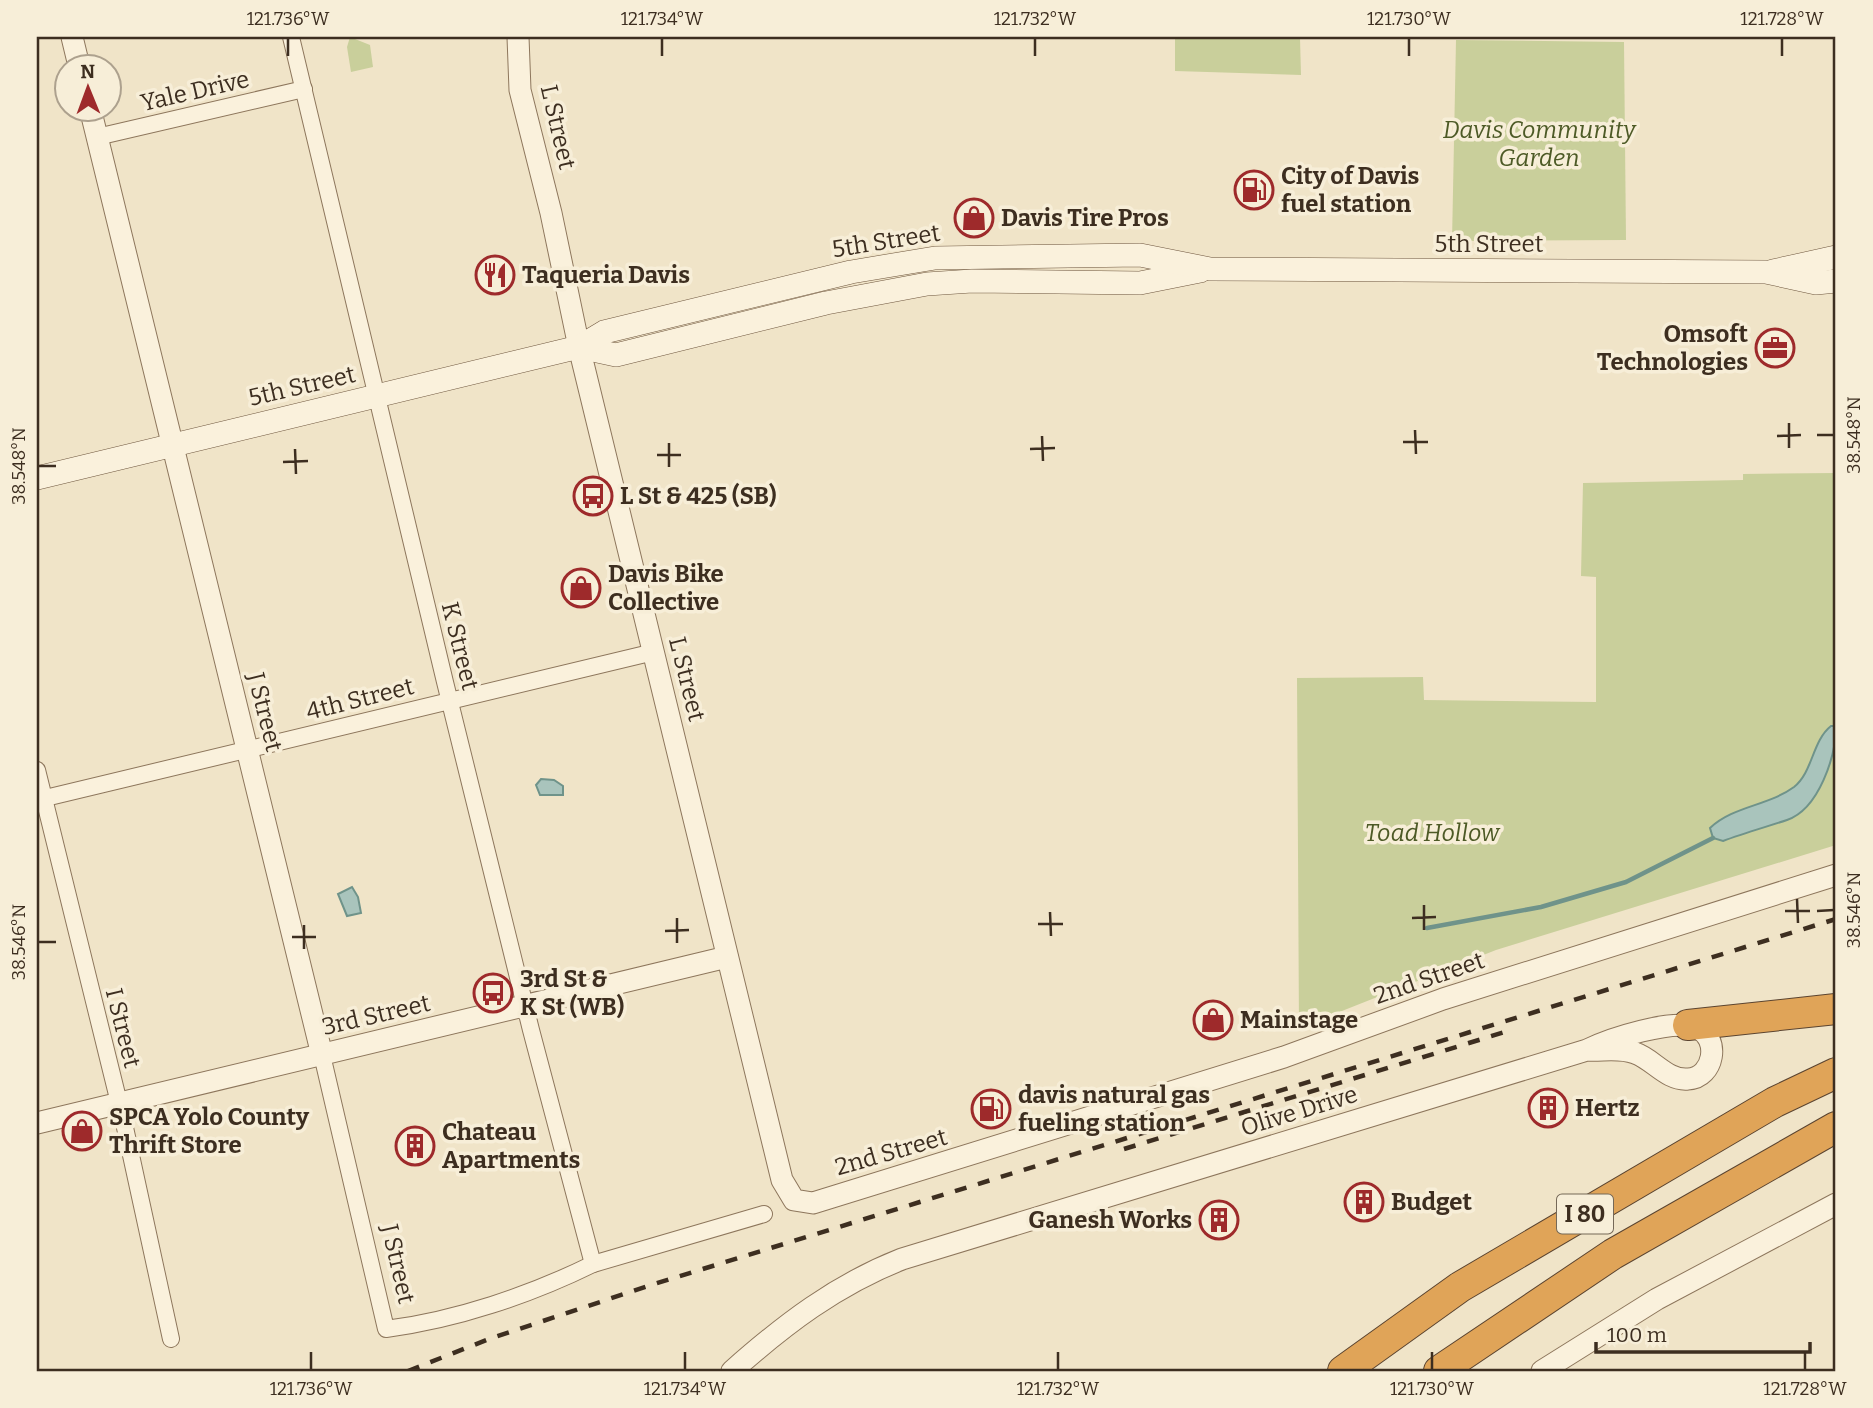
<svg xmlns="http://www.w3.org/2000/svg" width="1873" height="1408" viewBox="0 0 1873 1408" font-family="Bitter,serif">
<rect width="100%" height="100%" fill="#f0e4c8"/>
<g fill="#c9cf9b">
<polygon points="350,37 370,45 373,67 351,72 347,47"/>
<polygon points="1175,37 1300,38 1301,75 1175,71"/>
<polygon points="1456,40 1624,42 1626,240 1452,241"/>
<polygon points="1836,473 1836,845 1496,950 1299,1028 1297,678 1423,677 1424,700 1596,702 1596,577 1581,576 1583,483 1743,480 1743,474"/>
</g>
<g fill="#a9c4bc" stroke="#6f938a" stroke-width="2">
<path d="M1831 726H1836C1836 756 1819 809 1787 820 1766 827 1744 833 1723 841L1713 838 1710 828C1733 806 1768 806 1794 787 1813 772 1812 741 1831 726Z"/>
<polygon points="541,779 554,780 563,786 563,795 540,795 536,785"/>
<polygon points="352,887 358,897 361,913 347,916 338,894"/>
</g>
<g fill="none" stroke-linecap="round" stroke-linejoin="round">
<polyline stroke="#6f938a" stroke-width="4.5" points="1427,928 1541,907 1626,882 1713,838"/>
<defs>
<g id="minor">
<polyline points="291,37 445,682 531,1030 593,1264"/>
<polyline points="97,137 304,89"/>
<polyline points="37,770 124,1123 171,1339"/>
<polyline points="37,800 654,652"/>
<path d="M322 1055 386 1329C456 1320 530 1295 593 1264L764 1214"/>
</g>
<g id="tertiary">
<polyline points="72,37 79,66"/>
<polyline points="518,37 520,90 551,213 579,347 782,1180 794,1200 813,1203 1284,1057 1443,999 1836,875"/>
<polyline points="90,108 322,1055"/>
<polyline points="37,1123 727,957"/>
<path d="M732 1371C785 1324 836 1285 902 1259L1587 1050C1609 1039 1673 1018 1697 1028 1721 1038 1714 1078 1688 1079 1667 1081 1653 1059 1635 1053 1620 1047 1603 1051 1587 1050"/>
<polyline points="1542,1371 1657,1299 1836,1204"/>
</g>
<g id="secondary">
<polyline points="1773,271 1836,257"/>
<polyline points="579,347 616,355 826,303 927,284 972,281 1140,283 1200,271"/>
<polyline points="37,478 579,347 604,332 851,272 935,258 1140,255 1210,269 1766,272 1816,283 1836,281"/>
</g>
<g id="motorway">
<polyline points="1688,1025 1836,1009"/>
<polyline points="1343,1371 1460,1287 1775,1102 1836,1073"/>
<polyline points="1439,1371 1613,1254 1836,1127"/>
</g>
</defs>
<use href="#minor" stroke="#8d765c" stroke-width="18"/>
<use href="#tertiary" stroke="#8d765c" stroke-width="23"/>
<use href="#secondary" stroke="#6f573f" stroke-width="24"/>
<use href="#motorway" stroke="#5b4430" stroke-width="32"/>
<use href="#minor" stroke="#faf1dc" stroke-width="16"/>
<use href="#tertiary" stroke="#faf1dc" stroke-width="21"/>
<use href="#secondary" stroke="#faf1dc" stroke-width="23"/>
<use href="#motorway" stroke="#e0a458" stroke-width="30"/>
<g stroke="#3d2e20" stroke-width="4.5" stroke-dasharray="12 12" stroke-linecap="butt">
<polyline points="1124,1149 1508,1031"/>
<polyline points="408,1371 489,1339 651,1285 1836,919"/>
</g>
</g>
<path fill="none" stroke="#3d2e20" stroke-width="2.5" d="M288 38V56M662 38V56M1035 38V56M1409 38V56M1782 38V56M1789 423V448M1415 430 1416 454M1817 435H1834M1042 436 1043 461M1777 436 1801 435M1403 442H1428M669 443V467M295 449 296 474M1030 449 1055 448M657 455H681M283 462 308 461M38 466H56M1797 899 1798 923M1424 905V930M1785 911H1810M1817 911 1834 910M1050 912 1051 936M677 918V943M1412 918 1436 917M1038 924H1063M304 925V949M665 931 689 930M292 937H316M38 942H56M311 1352V1370M685 1352V1370M1058 1352V1370M1432 1352V1370M1805 1352V1370"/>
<defs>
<symbol id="fuel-ring" viewBox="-11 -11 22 22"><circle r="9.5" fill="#f7eed8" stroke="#9e2a2b" stroke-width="1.5"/><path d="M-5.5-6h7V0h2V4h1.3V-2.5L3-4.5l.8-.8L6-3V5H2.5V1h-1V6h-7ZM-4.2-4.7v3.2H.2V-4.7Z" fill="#9e2a2b"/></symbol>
<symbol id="shop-ring" viewBox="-11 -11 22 22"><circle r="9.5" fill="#f7eed8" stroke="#9e2a2b" stroke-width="1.5"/><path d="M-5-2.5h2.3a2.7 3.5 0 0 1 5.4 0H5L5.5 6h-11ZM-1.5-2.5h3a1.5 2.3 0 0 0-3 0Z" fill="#9e2a2b"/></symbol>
<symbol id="restaurant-ring" viewBox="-11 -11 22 22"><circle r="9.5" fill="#f7eed8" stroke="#9e2a2b" stroke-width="1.5"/><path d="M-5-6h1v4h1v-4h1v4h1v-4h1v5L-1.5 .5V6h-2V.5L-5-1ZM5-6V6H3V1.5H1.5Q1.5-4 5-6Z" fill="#9e2a2b"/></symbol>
<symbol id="office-ring" viewBox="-11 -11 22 22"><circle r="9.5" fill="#f7eed8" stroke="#9e2a2b" stroke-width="1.5"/><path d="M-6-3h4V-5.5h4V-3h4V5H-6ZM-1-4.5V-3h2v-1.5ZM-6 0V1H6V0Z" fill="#9e2a2b"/></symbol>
<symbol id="bus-ring" viewBox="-11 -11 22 22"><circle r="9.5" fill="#f7eed8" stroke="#9e2a2b" stroke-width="1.5"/><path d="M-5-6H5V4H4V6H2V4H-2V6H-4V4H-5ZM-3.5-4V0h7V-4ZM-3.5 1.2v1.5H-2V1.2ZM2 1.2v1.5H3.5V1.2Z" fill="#9e2a2b"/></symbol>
<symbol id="building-ring" viewBox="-11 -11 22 22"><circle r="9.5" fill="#f7eed8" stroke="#9e2a2b" stroke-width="1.5"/><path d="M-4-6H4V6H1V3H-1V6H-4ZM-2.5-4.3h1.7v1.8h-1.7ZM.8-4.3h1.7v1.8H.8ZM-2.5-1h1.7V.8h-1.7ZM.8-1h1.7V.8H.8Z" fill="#9e2a2b"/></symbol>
</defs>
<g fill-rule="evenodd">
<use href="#fuel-ring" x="1232" y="168" width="44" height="44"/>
<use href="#shop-ring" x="952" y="196" width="44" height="44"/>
<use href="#restaurant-ring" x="473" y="253" width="44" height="44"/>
<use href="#office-ring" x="1753" y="326" width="44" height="44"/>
<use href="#bus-ring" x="571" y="474" width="44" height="44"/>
<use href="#shop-ring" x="559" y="566" width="44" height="44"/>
<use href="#bus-ring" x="471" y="971" width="44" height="44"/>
<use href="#shop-ring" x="1191" y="998" width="44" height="44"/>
<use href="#building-ring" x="1526" y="1086" width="44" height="44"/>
<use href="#fuel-ring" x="969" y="1087" width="44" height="44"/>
<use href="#shop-ring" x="60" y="1109" width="44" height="44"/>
<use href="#building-ring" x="393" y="1124" width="44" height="44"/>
<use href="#building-ring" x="1342" y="1180" width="44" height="44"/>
<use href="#building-ring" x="1197" y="1198" width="44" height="44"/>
</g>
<g text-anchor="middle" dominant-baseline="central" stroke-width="7" stroke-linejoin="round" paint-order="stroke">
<rect fill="#f7eed8" stroke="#756857" stroke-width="2" x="1557" y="1194.5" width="56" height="39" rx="5"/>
<g font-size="23" font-weight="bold" fill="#3d2e20">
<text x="1585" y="1214">I 80</text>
</g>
<g font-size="24" fill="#3d2e20" stroke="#f7eed8">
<text transform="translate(195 91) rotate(-13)">Yale Drive</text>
<text transform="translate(558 127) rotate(77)">L Street</text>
<text transform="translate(886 241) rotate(-9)">5th Street</text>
<text x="1489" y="244">5th Street</text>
<text transform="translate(302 386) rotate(-13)">5th Street</text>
<text transform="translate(460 646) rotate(76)">K Street</text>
<text transform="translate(687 679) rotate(76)">L Street</text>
<text transform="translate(360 699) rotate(-14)">4th Street</text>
<text transform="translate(265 712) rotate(76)">J Street</text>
<text transform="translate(1429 978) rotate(-19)">2nd Street</text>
<text transform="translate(376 1015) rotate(-13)">3rd Street</text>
<text transform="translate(123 1028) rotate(76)">I Street</text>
<text transform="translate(1299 1111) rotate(-17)">Olive Drive</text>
<text transform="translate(891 1152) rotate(-16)">2nd Street</text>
<text transform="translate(398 1264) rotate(77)">J Street</text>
</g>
<g font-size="24" font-style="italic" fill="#4d5a26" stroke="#f7eed8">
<text x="1539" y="130">Davis Community<tspan x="1539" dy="28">Garden</tspan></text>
<text x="1432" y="833">Toad Hollow</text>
</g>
<g font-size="24" font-weight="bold" fill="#3d2e20" stroke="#f7eed8" text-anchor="start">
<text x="1281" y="176">City of Davis<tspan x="1281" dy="28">fuel station</tspan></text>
<text x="1001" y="218">Davis Tire Pros</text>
<text x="522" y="275">Taqueria Davis</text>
<text x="1748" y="334" text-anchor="end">Omsoft<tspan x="1748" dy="28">Technologies</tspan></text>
<text x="620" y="496">L St &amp; 425 (SB)</text>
<text x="608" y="574">Davis Bike<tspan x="608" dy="28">Collective</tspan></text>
<text x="520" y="979">3rd St &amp;<tspan x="520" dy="28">K St (WB)</tspan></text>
<text x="1240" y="1020">Mainstage</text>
<text x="1018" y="1095">davis natural gas<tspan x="1018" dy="28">fueling station</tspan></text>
<text x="1575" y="1108">Hertz</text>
<text x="109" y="1117">SPCA Yolo County<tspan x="109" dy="28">Thrift Store</tspan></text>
<text x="442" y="1132">Chateau<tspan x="442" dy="28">Apartments</tspan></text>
<text x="1391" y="1202">Budget</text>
<text x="1192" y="1220" text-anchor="end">Ganesh Works</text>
</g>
</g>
<rect width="1873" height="1408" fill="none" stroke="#f7eed8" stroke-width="77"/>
<g transform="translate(88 88) rotate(359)"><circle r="33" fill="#f7eed8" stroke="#ada18e" stroke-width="2"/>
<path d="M0-5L12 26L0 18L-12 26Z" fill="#9e2a2b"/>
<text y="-10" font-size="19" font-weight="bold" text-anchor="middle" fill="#3d2e20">N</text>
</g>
<path d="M1596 1342v10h214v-10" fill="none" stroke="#3d2e20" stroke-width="3.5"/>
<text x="1607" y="1342" font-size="21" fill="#3d2e20" stroke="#f7eed8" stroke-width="5" paint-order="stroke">100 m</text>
<rect x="38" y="38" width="1796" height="1332" fill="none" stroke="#3d2e20" stroke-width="2.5"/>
<g font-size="18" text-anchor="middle" fill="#3d2e20">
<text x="288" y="25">121.736°W</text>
<text x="662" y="25">121.734°W</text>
<text x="1035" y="25">121.732°W</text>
<text x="1409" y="25">121.730°W</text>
<text x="1782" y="25">121.728°W</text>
<text transform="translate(1854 435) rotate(-90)" y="6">38.548°N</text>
<text transform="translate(19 466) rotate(-90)" y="6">38.548°N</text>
<text transform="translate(1854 910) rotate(-90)" y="6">38.546°N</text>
<text transform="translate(19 942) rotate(-90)" y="6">38.546°N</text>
<text x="311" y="1395">121.736°W</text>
<text x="685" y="1395">121.734°W</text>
<text x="1058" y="1395">121.732°W</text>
<text x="1432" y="1395">121.730°W</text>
<text x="1805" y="1395">121.728°W</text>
</g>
</svg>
